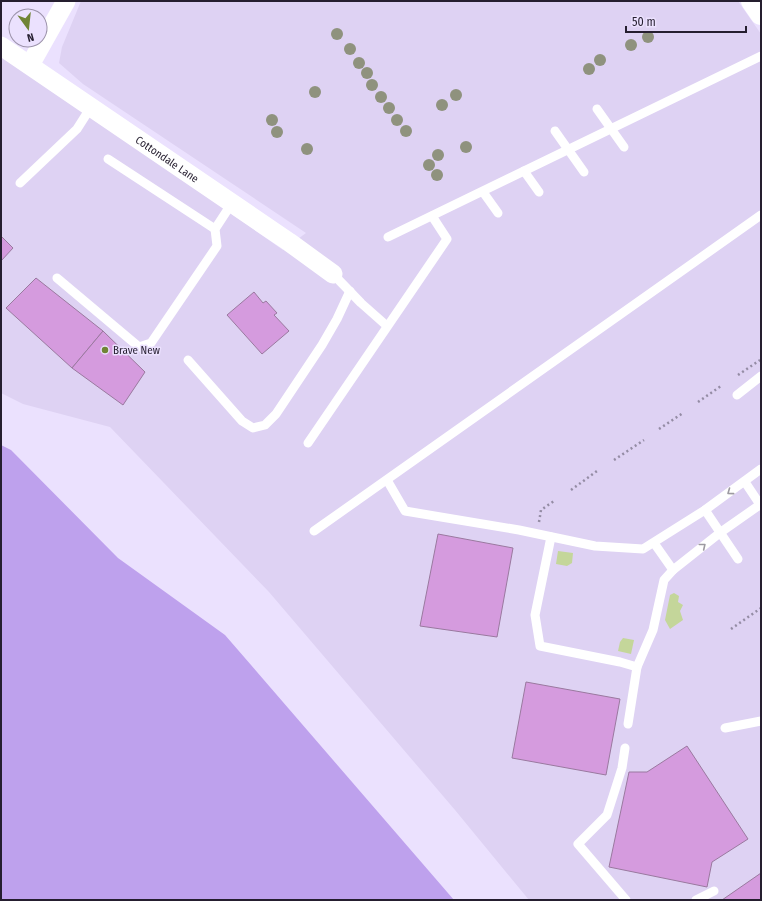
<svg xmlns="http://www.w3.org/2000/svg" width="762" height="901" viewBox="0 0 762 901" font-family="'Fira Sans Condensed',sans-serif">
<rect width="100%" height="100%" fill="#ebe1fe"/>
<polygon fill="#ded2f3" points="81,1 738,1 761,34 761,900 529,900 455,810 269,592 110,427 23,404 1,393 1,54 112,130 283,250 306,233 83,84 59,63 62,47"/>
<g fill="#c4d69a">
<polygon points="558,551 573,553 572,563 567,566 556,564"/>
<polygon points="674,593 679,596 678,602 683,605 680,611 683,620 670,629 665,620 670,595"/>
<polygon points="623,638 634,640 631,654 618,651 620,642"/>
</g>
<polygon fill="#bea1ed" points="1,445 11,450 118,558 225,635 454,900 1,900"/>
<g fill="#d59bde" stroke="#9a799f">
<polygon points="1,236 13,248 1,261"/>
<polygon points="36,278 103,331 72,368 6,308"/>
<polygon points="254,292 263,303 266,301 277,313 274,315 289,331 262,354 227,315"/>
<polygon points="103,331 145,372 123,405 72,368"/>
<polygon points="438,534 513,548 497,637 420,626"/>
<polygon points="526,682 620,699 606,775 512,758"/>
<polygon points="687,746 748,839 712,862 707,887 609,867 629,772 647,772"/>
<polygon points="761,873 761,900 722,900"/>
</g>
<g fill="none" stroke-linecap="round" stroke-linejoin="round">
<g stroke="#948ca4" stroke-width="2.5" stroke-dasharray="2 3" stroke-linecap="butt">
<polyline points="738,375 760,360"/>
<polyline points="698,402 721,386"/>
<polyline points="659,429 683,413"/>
<polyline points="614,460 644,440"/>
<polyline points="571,490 597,471"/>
<polyline points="539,522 541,510 554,501"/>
<polyline points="731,629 761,608"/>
</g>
<g stroke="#fff" stroke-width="9">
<polyline points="597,109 624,147"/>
<polyline points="555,131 584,172"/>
<polyline points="108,159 215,229"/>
<polyline points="524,171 539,192"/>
<polyline points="20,183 77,129 91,107"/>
<polyline points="483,192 498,213"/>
<polyline points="388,237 761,56"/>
<polyline points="333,274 361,303 387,326"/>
<polyline points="57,278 139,347 151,343 217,246 215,229 232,203"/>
<polyline points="188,360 242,421 253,428 265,425 276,414 322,345 337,319 350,291"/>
<polyline points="737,395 761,376"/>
<polyline points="308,443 447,239 432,216"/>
<polyline points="387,480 405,511 519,530 595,546 643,549 705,510 761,469"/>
<polyline points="745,482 761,506"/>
<polyline points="705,510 738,559"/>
<polyline points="314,531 761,215"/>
<polyline points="551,537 535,615 540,646 620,662 637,667 653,630 664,580 673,570 721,532 761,504"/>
<polyline points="654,543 673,570"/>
<polyline points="628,724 637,667"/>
<polyline points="725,728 761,721"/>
<polyline points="625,748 622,768 607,815 578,844 626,900"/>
<polyline points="696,900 714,891"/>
</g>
<g stroke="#fff" stroke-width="19">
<path id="s1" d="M1 46 289 242 333 274"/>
<polyline points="30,65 66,1"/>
</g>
<polyline stroke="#fff" stroke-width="22" points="752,1 761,14"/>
</g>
<g fill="#8f927e">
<circle cx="337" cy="34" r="6"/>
<circle cx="648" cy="37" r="6"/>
<circle cx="631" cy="45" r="6"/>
<circle cx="350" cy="49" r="6"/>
<circle cx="600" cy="60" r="6"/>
<circle cx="359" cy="63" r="6"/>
<circle cx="589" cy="69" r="6"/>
<circle cx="367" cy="73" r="6"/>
<circle cx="372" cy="85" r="6"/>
<circle cx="315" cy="92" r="6"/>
<circle cx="456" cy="95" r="6"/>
<circle cx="381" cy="97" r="6"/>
<circle cx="442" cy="105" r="6"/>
<circle cx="389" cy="108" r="6"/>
<circle cx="272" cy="120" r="6"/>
<circle cx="397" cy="120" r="6"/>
<circle cx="406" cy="131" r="6"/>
<circle cx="277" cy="132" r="6"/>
<circle cx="466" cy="147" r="6"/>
<circle cx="307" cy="149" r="6"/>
<circle cx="438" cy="155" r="6"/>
<circle cx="429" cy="165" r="6"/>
<circle cx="437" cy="175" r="6"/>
</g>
<defs><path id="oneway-chevron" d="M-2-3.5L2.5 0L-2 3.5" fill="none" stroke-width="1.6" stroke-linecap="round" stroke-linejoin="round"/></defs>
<g stroke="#9d9aa1">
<use href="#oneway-chevron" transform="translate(730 492) rotate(144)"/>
<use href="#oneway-chevron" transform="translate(703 546) rotate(-39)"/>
</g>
<circle fill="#708435" stroke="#ebe1fe" stroke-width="1.5" cx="105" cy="350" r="4"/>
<g text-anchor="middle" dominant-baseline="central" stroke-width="3" stroke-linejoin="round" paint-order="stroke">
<g font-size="11" fill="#251e2f" stroke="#ebe1fe">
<text stroke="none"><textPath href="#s1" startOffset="201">Cottondale Lane</textPath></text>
</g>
<g font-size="11" fill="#251e2f" stroke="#ebe1fe" text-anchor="start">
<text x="113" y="350">Brave New</text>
</g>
</g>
<rect width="762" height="901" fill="none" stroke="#251e2f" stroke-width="4"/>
<g transform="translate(28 28) rotate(165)"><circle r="19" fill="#ebe1fe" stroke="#9c93ab"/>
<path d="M0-3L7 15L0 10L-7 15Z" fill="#708435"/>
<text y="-6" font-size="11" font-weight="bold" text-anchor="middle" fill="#251e2f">N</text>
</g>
<path d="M626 26v6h120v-6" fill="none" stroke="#251e2f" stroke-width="2"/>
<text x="632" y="26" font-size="12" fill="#251e2f" stroke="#ebe1fe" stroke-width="3" paint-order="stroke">50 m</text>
</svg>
